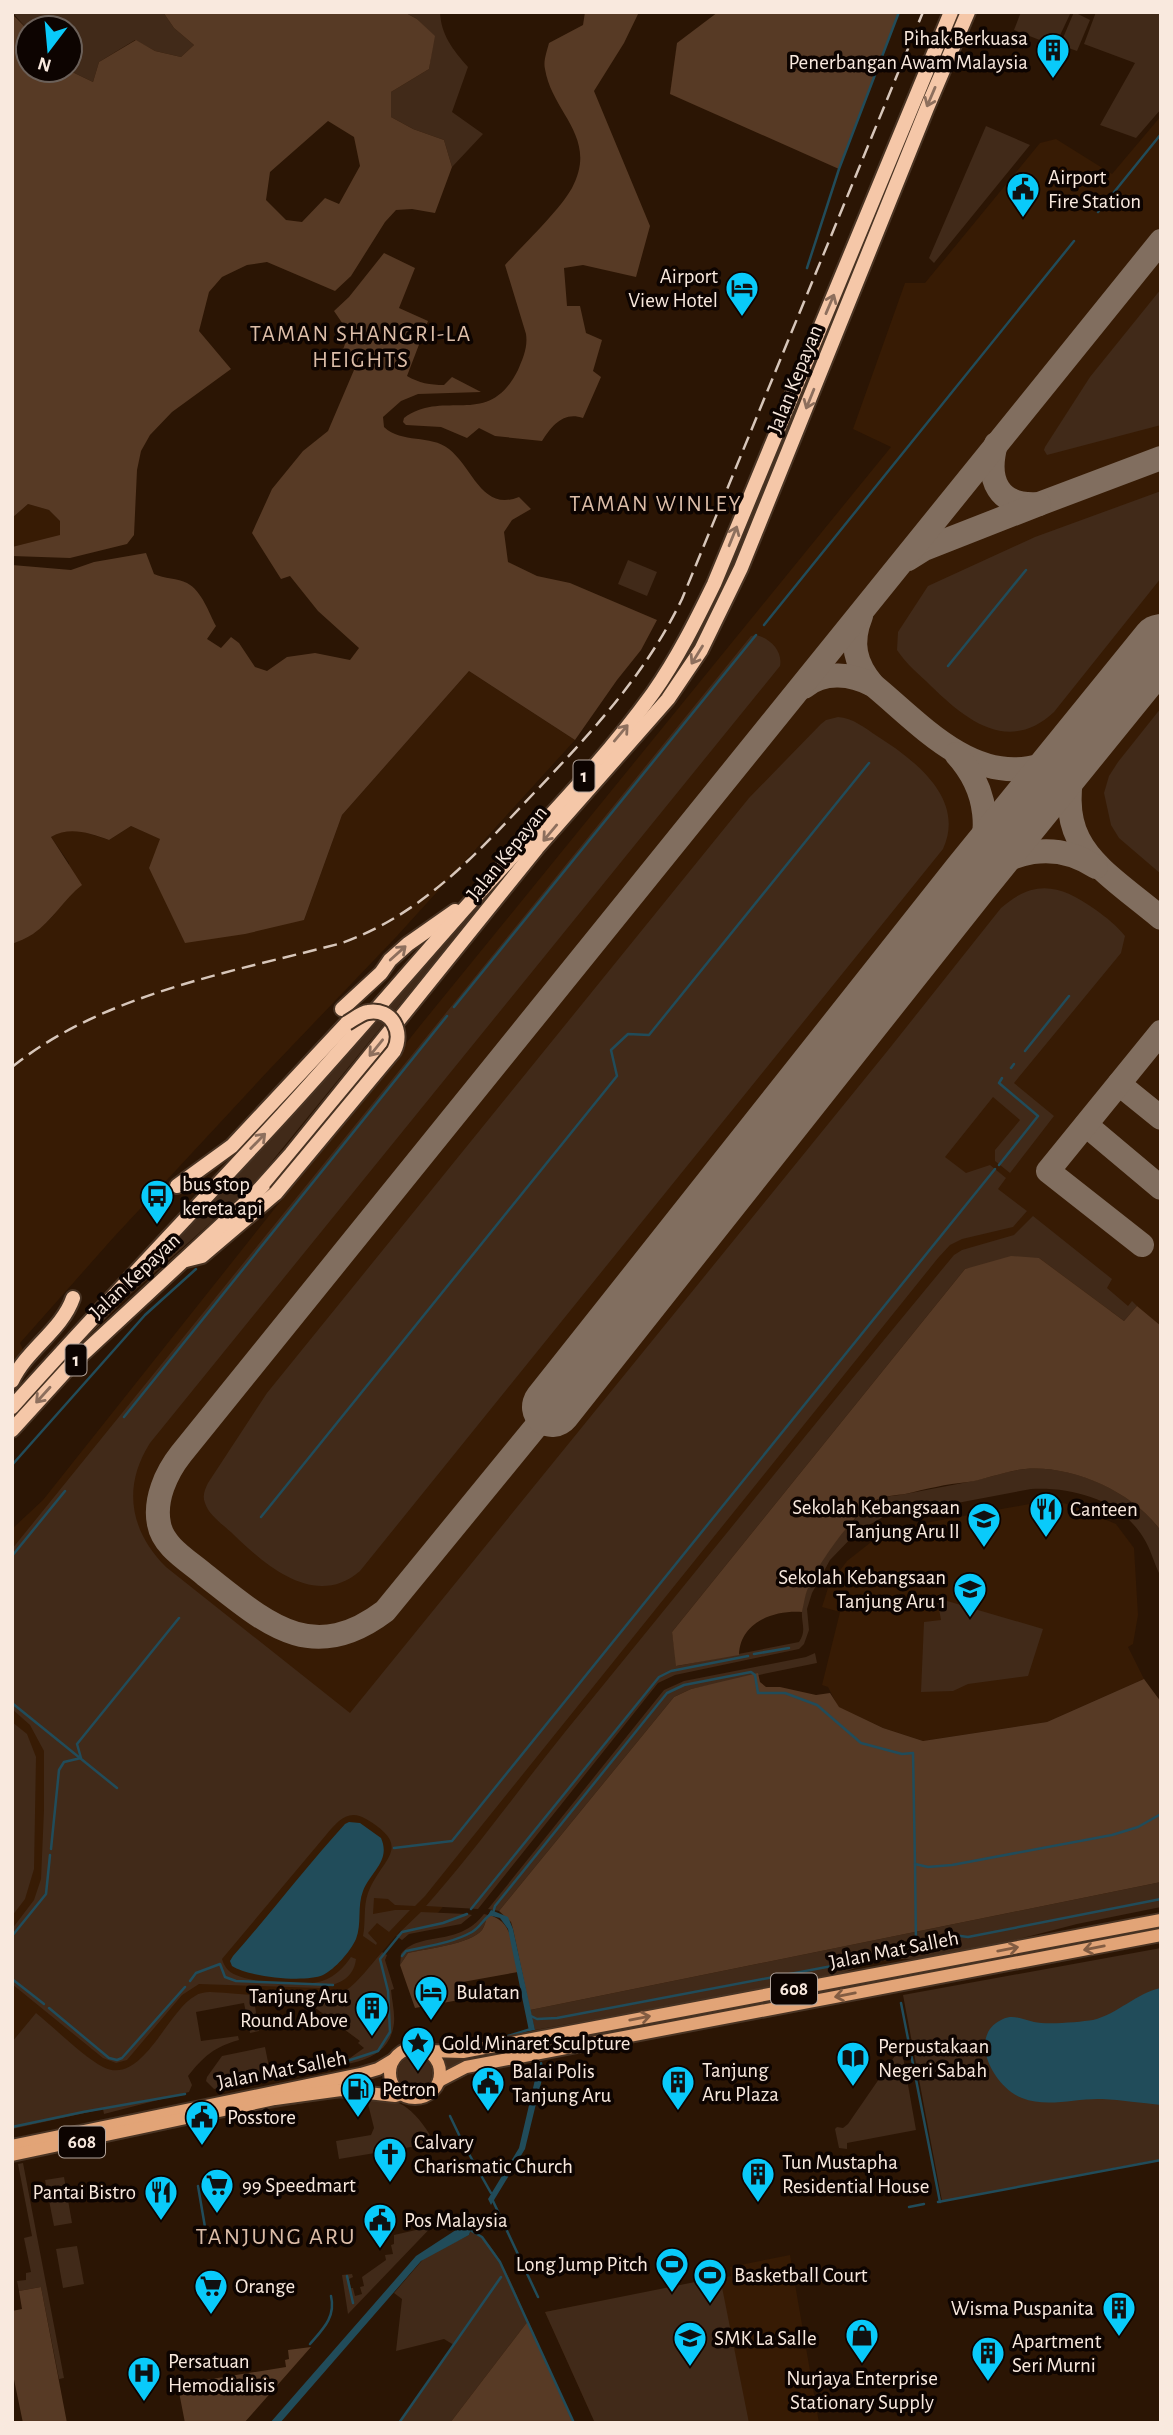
<svg xmlns="http://www.w3.org/2000/svg" width="1173" height="2435" viewBox="0 0 1173 2435" font-family="'Alegreya Sans',sans-serif">
<rect width="100%" height="100%" fill="#2b1504"/>
<g fill="#371b04">
<polygon points="1161,116 1161,1327 962,1264 429,1924 400,1931 371,1965 360,2041 306,2001 205,1996 113,2103 12,2119 12,1529 43,1500 419,1027 891,447 853,429 905,283 925,283 1040,143 1056,139 1112,174"/>
<polygon points="28,504 49,510 60,521 60,536 12,547 12,518"/>
<polygon points="469,671 575,740 397,936 268,1071 113,1238 20,1343 23,1350 12,1370 12,944 34,933 52,917 67,896 69,863 51,837 62,831 81,831 109,840 131,826 161,839 149,868 163,893 304,920 342,815"/>
<polygon points="1051,1500 1071,1505 1116,1524 1134,1548 1138,1615 1133,1644 1128,1647 1144,1679 1047,1722 923,1741 883,1728 838,1707 828,1687 822,1685 840,1612 822,1607 828,1588 841,1587 841,1577 835,1577 847,1561 875,1539 898,1528"/>
<polygon points="790,2255 819,2423 595,2423 545,2312 731,2276 730,2267"/>
</g>
<g fill="#412a19">
<polygon points="12,12 163,12 174,28 194,45 181,57 155,51 135,40 99,62 93,82 68,70 70,70 70,28 28,28 28,30"/>
<path d="M404 12H440C441 35 453 50 468 67L452 112 483 134 452 167 444 140 413 129 391 117V92L429 69 434 36 417 19Z"/>
<path d="M957 12H960L918 108 733 569C712 612 692 659 661 695L703 626 730 568 795 404Z"/>
<polygon points="1021,12 1071,12 1055,46 1014,30"/>
<polygon points="1074,12 1090,20 1077,51 1060,45"/>
<polygon points="1096,12 1161,12 1161,109 1136,138 1100,125 1135,63 1084,44"/>
<polygon points="986,126 1030,145 934,263 929,258"/>
<polygon points="1161,289 1161,425 1047,455 1044,450 1045,447 1090,377"/>
<path d="M1161 491V578L1054 712C1009 754 967 721 931 686 920 675 906 664 897 650L898 632 928 586 1035 537Z"/>
<polygon points="628,560 657,572 647,596 618,584"/>
<path d="M756 635C770 638 783 651 780 666L150 1443C122 1487 130 1531 166 1567L350 1713 889 1049 1001 908C1035 878 1061 885 1096 910 1107 918 1116 925 1125 936L1121 953 1014 1083 1054 1116 1010 1173 995 1161V1150L1020 1120 993 1097 945 1157 966 1173 990 1165 1006 1178 998 1189 1027 1211 1013 1227 962 1239 950 1245 938 1258 425 1896 415 1906 395 1905 388 1899 374 1898 373 1914 395 1910H410L389 1932 377 1923 368 1933 377 1943 376 1945 363 1936C366 1922 363 1907 368 1893 381 1858 415 1848 366 1819 348 1808 337 1822 326 1835L222 1959C224 1966 228 1972 236 1975 253 1983 304 1987 322 1981 335 1977 344 1967 351 1957L356 1959C354 1979 337 1985 319 1988L199 1984 182 1995 127 2060 116 2063 103 2058 12 1984V1929L34 1900 41 1879 44 1810V1751L30 1725 12 1709V1549L751 636Z"/>
<polygon points="1161,708 1161,874 1119,838 1111,825 1104,793 1109,776 1118,762"/>
<path d="M838 717C853 718 865 728 877 736 915 760 966 799 943 849L360 1571C316 1609 267 1567 234 1535 225 1526 209 1516 205 1503 202 1496 205 1489 208 1483L267 1393 749 798 821 724 826 720Z"/>
<path d="M510 863 513 865 251 1187 125 1299 56 1369 12 1417V1413C181 1232 352 1054 510 863Z"/>
<path d="M1033 1216 1112 1279 1107 1288 1128 1306 1132 1301 1137 1306 1124 1321 1039 1258 965 1269 672 1632 677 1666 799 1642C807 1630 801 1624 802 1611 804 1584 826 1551 843 1532 853 1521 866 1505 879 1499 885 1496 893 1496 900 1495 924 1490 949 1486 973 1481 991 1477 1007 1471 1025 1469 1074 1465 1133 1492 1161 1531V1577C1154 1564 1151 1549 1143 1537 1119 1499 1072 1487 1031 1489L883 1517 857 1532 830 1560 812 1593 807 1609 809 1630 804 1644 799 1649 675 1675 658 1683 478 1909 426 1906C475 1851 518 1790 565 1732 695 1573 823 1413 954 1255L962 1250 1014 1235Z"/>
<polygon points="937,1598 1043,1629 1028,1676 968,1684 953,1691 921,1692 924,1622 941,1620"/>
<polygon points="815,1653 817,1663 691,1689 674,1697 499,1911 488,1909 664,1690 684,1681 806,1657"/>
<polygon points="12,1722 27,1734 36,1757 34,1869 25,1899 12,1916"/>
<polygon points="1161,1882 1161,1907 1077,1924 1011,1941 919,1959 892,1959 863,1965 834,1976 535,2030 530,2010"/>
<polygon points="421,1912 467,1914 472,1915 461,1924 409,1934 402,1940 396,1936"/>
<path d="M484 1914 488 1915C486 1919 485 1926 482 1930 471 1944 425 1949 408 1953L400 1965 401 1954C420 1930 458 1948 484 1914Z"/>
<polygon points="1161,1925 1161,1930 782,2002 781,1997"/>
<polygon points="1161,1948 1161,2159 942,2201 903,1995"/>
<path d="M382 1952 387 1955 385 1960 394 1989 391 1990C392 2001 395 2013 394 2023 389 2066 342 2064 308 2069V2065L348 2057 350 2058 364 2048 358 2043 360 2041 306 2001 254 2000 259 2031 250 2033 244 2003 196 2012 201 2041 238 2036 239 2040C214 2047 204 2056 188 2076L192 2085 189 2092 104 2114 103 2109 12 2129V2042L36 2013C56 2029 82 2056 103 2067 142 2087 167 2011 195 1996 199 1993 205 1992 210 1992 238 1993 324 2004 345 1991 359 1982 371 1964 382 1952Z"/>
<polygon points="600,2031 601,2036 446,2071 444,2059"/>
<polygon points="265,2047 271,2077 214,2089 206,2081 207,2077 222,2056"/>
<polygon points="899,2050 902,2051 916,2130 847,2143 847,2149 839,2148 835,2129 837,2127 843,2128 848,2124"/>
<circle cx="415" cy="2073" r="17"/>
<path d="M331 2092C352 2094 391 2094 407 2108 419 2117 427 2130 435 2143L339 2159 336 2141 371 2135 374 2128 367 2100 332 2098 178 2125Z"/>
<polygon points="23,2163 64,2378 59,2379 41,2287 19,2291 17,2281 26,2280 26,2273 31,2272 24,2238 32,2236 18,2164"/>
<polygon points="64,2177 72,2223 54,2226 45,2180"/>
<polygon points="439,2219 348,2314 342,2275 352,2274 353,2277 349,2279 351,2288 353,2288 355,2296 362,2294 360,2287 364,2286 362,2277 386,2260 385,2255 393,2254 391,2245 394,2244 394,2235 416,2230 422,2221"/>
<path d="M471 2230C499 2243 515 2294 528 2321L450 2423H399L454 2345 444 2339 396 2351 402 2299 394 2293 425 2257 469 2235Z"/>
<polygon points="77,2246 84,2284 63,2288 56,2249"/>
<polygon points="720,2277 749,2423 595,2423 545,2312"/>
</g>
<g fill="#573a25" fill-rule="evenodd">
<path d="M163 12H404L417 19 435 36 429 69 391 92V117L413 129 444 140 452 167 435 213 412 209 396 210 385 222 351 276 335 291 267 262 247 265 222 277 209 292 199 331 231 369 172 412 150 435 141 451 137 470 134 535 127 544 70 558 12 556V547L60 535V521L49 510 28 504 12 518V14L28 30V70H68L93 82 99 62 136 40 155 51 181 57 194 45 174 28ZM328 121 354 137 360 166 339 204 325 198 302 222 286 220 266 200 270 172Z"/>
<path d="M585 12H639L624 43 594 91 650 226 636 277 583 265 564 268 567 306H580L586 333 602 340 593 371 601 377 583 418C564 411 552 425 542 441L495 436 479 428 467 438 441 427 406 425 403 422 404 418C445 388 488 430 518 370 523 358 528 347 526 334L505 265C524 244 559 211 572 188 599 137 552 113 545 69 543 61 547 51 549 43L583 25Z"/>
<polygon points="718,12 899,12 839,169 670,94 677,43"/>
<path d="M384 253 415 268 399 308 428 321 407 376C419 383 430 385 444 385L452 377 481 392 418 394 401 401 383 417 384 427C402 444 430 434 449 449 473 468 482 512 519 497L531 509 512 520 504 532 508 562 537 576 570 583 657 620 641 650 617 680 575 740 469 671 342 815 304 920 245 934 185 943 149 868 160 839 131 826 109 840C89 833 70 826 51 837L82 885C64 899 52 921 33 934 27 938 19 941 12 944V565L71 570 94 562 146 553 154 574C164 579 178 578 187 583 202 591 209 613 216 626L207 639 221 648 231 637 239 643 255 667 267 671 287 657 315 653 350 660 359 648 318 611 290 576 281 579 252 533 272 489 303 451 328 431 354 370 341 355 349 333 334 311 349 297Z"/>
<path d="M1011 1256 1039 1258 1124 1321 1137 1306 1161 1326V1531C1133 1492 1073 1465 1025 1469 1005 1471 987 1479 968 1482 946 1484 926 1489 905 1494 897 1495 886 1496 878 1499 856 1510 818 1563 809 1586 805 1594 804 1603 802 1612 774 1610 740 1622 739 1655L676 1666 672 1632 965 1269Z"/>
<polygon points="758,1673 760,1682 766,1687 780,1687 816,1695 830,1693 839,1707 883,1728 923,1741 1047,1722 1144,1679 1161,1702 1161,1882 530,2010 513,1929 511,1922 499,1911 674,1697 691,1689"/>
<path d="M488 1915C514 1920 513 1950 518 1972L457 1983 459 2000 415 2008 400 1965 408 1953C425 1949 471 1944 482 1930 485 1926 486 1919 488 1915Z"/>
<polygon points="41,2287 67,2423 23,2423 12,2370 12,2311 22,2309 19,2291"/>
<polygon points="528,2321 574,2423 450,2423"/>
<polygon points="311,2347 244,2423 185,2423 179,2392 187,2383 286,2367 285,2360 289,2359 288,2350"/>
</g>
<g fill="#214c5a">
<path d="M349 1822 360 1823 381 1838C391 1861 371 1871 363 1891 357 1906 362 1924 356 1939 350 1952 335 1969 323 1975 304 1983 249 1977 232 1966L230 1961 233 1956C271 1913 306 1867 345 1824Z"/>
<polygon points="491,1910 508,1917 513,1929 535,2030 529,2031 508,1929 500,1918 488,1915"/>
<path d="M1161 1988V2105C1141 2103 1122 2100 1102 2099 1076 2098 1047 2108 1022 2098 995 2088 965 2036 1003 2019 1014 2014 1024 2020 1034 2022 1047 2025 1080 2022 1093 2020 1118 2014 1136 1993 1161 1988Z"/>
<polygon points="542,2062 544,2071 525,2149 491,2205 488,2199 519,2148 537,2071 536,2063"/>
<polygon points="465,2224 472,2226 469,2235 421,2261 280,2423 270,2423 416,2256"/>
</g>
<g fill="none" stroke-linecap="round" stroke-linejoin="round">
<g stroke="#214c5a" stroke-width="2.5">
<polyline points="1098,212 1161,134"/>
<polyline points="807,268 839,169 899,12"/>
<polyline points="764,625 1074,241"/>
<polyline points="948,666 1026,570"/>
<polyline points="454,1007 756,635"/>
<polyline points="1025,1051 1069,996"/>
<polyline points="1011,1068 1014,1064"/>
<polyline points="999,1165 1038,1116 999,1083 1002,1078"/>
<polyline points="124,1417 447,1016"/>
<polyline points="12,1465 145,1315 196,1269"/>
<polyline points="261,1517 617,1076 611,1050 628,1034 649,1035 869,763"/>
<polyline points="12,1556 65,1491"/>
<polyline points="754,1654 789,1648"/>
<polyline points="12,1703 117,1788"/>
<polyline points="394,1848 452,1841 995,1169"/>
<polyline points="51,1849 59,1770 64,1762 81,1758 77,1744 179,1618"/>
<polyline points="471,1909 659,1677 671,1671 748,1656"/>
<polyline points="12,1936 46,1894 50,1855"/>
<polyline points="916,1946 925,1947 953,1935 968,1937 1161,1899"/>
<path d="M402 1956 406 1951C428 1946 452 1943 472 1932 481 1927 484 1917 493 1913L495 1906 667 1693 684 1685 751 1672 755 1675 758 1693H785L817 1705 861 1743 902 1754 913 1753 915 1864 928 1867 952 1865 1112 1835 1138 1827 1161 1814"/>
<polyline points="12,1979 44,2004"/>
<polyline points="190,1981 196,1973 220,1964 225,1977 236,1981 333,1985"/>
<polyline points="901,2003 940,2202"/>
<polyline points="49,2008 109,2058 117,2060 122,2058 185,1987"/>
<polyline points="531,2016 537,2019 557,2018 911,1951 916,1946 915,1864"/>
<polyline points="508,2036 531,2029"/>
<polyline points="490,2039 499,2037"/>
<polyline points="448,2044 478,2040"/>
<polyline points="218,2088 341,2063 378,2051 390,2032 388,1991 380,1959 402,1932 443,1923 467,1914"/>
<polyline points="450,2116 462,2141"/>
<polyline points="12,2127 83,2112 185,2094"/>
<polyline points="469,2154 491,2193"/>
<polyline points="198,2186 206,2233"/>
<polyline points="493,2201 538,2297"/>
<polyline points="938,2202 1161,2160"/>
<polyline points="909,2207 924,2204"/>
<polyline points="470,2230 482,2237 500,2262 574,2423"/>
<polyline points="347,2276 353,2303"/>
<path d="M310 2344C323 2329 336 2317 331 2296"/>
<polyline points="399,2423 501,2277"/>
</g>
<g stroke="#816e5f" stroke-width="24">
<path d="M996 444C986 480 998 507 1039 504L1161 458"/>
<polyline points="908,559 924,549 1039,504"/>
<path d="M861 616C850 643 855 664 873 685"/>
<path d="M804 687C824 670 852 674 873 685 917 721 967 779 1029 768 1047 765 1063 755 1078 746"/>
<path d="M1078 746C1051 845 1092 861 1161 918"/>
<path d="M956 754C989 790 993 835 971 878"/>
<path d="M971 878C1012 853 1052 838 1096 867"/>
<polyline points="1119,1084 1161,1118"/>
<polyline points="1086,1125 1161,1188"/>
<polyline points="1142,1245 1048,1171 1161,1032"/>
<path d="M552 1407 385 1611C311 1667 265 1622 205 1575 189 1561 163 1547 159 1524 154 1500 166 1473 181 1454L1161 241"/>
</g>
<polyline stroke="#816e5f" stroke-width="60" points="552,1407 971,878 1161,644"/>
<defs>
<g id="primary">
<circle cx="415" cy="2073" r="25"/>
<polyline points="428,2051 463,2052 1161,1920"/>
<polyline points="439,2081 466,2067 1161,1935"/>
<polyline points="12,2146 361,2074 378,2069 393,2060"/>
<polyline points="12,2155 275,2099 341,2090 395,2096 401,2094"/>
</g>
<g id="highway">
<polyline points="342,1009 381,973 390,960 408,944 455,911"/>
<polyline points="177,1186 232,1146 347,1023"/>
<polyline points="186,1260 202,1256 276,1193"/>
<path d="M12 1381C27 1349 62 1330 73 1298"/>
<path d="M12 1407C97 1312 185 1220 271 1127 336 1057 397 985 459 915 524 842 596 772 653 693 677 659 696 621 714 584L951 12"/>
<polyline points="12,1430 72,1364 255,1194 291,1154 537,848 668,699 701,650 741,568 927,108 968,12"/>
</g>
</defs>
<use href="#primary" stroke="#483323" stroke-width="16"/>
<use href="#highway" stroke="#483323" stroke-width="18"/>
<use href="#primary" stroke="#e2a477" stroke-width="12"/>
<use href="#highway" stroke="#f5c7a8" stroke-width="14"/>
<path stroke="#d7c6ba" stroke-width="2.5" stroke-dasharray="14 7" stroke-linecap="butt" d="M12 1067C103 994 232 972 342 943 424 913 475 855 534 793 591 733 646 674 682 599L923 12"/>
<defs>
<path id="highway-bridge" d="M276 1193 394 1051C404 1032 392 1008 368 1012 361 1013 354 1019 347 1023"/>
</defs>
<use href="#highway-bridge" stroke="#483323" stroke-width="18" stroke-linecap="butt"/>
<use href="#highway-bridge" stroke="#f5c7a8" stroke-width="14"/>
</g>
<defs><path id="oneway-shaft" d="M-6 0H5M1.5-3L5.5 0L1.5 3" fill="none" stroke-width="1.6" stroke-linecap="round" stroke-linejoin="round" transform="scale(1.75)"/></defs>
<g stroke="#8d6f5d">
<use href="#oneway-shaft" transform="translate(931 97) rotate(113)"/>
<use href="#oneway-shaft" transform="translate(830 304) rotate(-67)"/>
<use href="#oneway-shaft" transform="translate(810 399) rotate(112)"/>
<use href="#oneway-shaft" transform="translate(733 536) rotate(-68)"/>
<use href="#oneway-shaft" transform="translate(697 655) rotate(122)"/>
<use href="#oneway-shaft" transform="translate(621 733) rotate(-50)"/>
<use href="#oneway-shaft" transform="translate(550 833) rotate(130)"/>
<use href="#oneway-shaft" transform="translate(398 953) rotate(-42)"/>
<use href="#oneway-shaft" transform="translate(376 1048) rotate(129)"/>
<use href="#oneway-shaft" transform="translate(258 1141) rotate(-46)"/>
<use href="#oneway-shaft" transform="translate(43 1395) rotate(132)"/>
</g>
<g stroke="#825c42">
<use href="#oneway-shaft" transform="translate(1094 1948) rotate(169)"/>
<use href="#oneway-shaft" transform="translate(1008 1949) rotate(-11)"/>
<use href="#oneway-shaft" transform="translate(845 1995) rotate(169)"/>
<use href="#oneway-shaft" transform="translate(640 2018) rotate(-11)"/>
</g>
<defs>
<symbol id="building-pin" viewBox="-11 -11 22 30"><path d="M0 17L-7.5 6A9.5 9.5 0 1 1 7.5 6Z" fill="#09cafa" stroke="#0d0401"/><path d="M-4-6H4V6H1V3H-1V6H-4ZM-2.5-4.3h1.7v1.8h-1.7ZM.8-4.3h1.7v1.8H.8ZM-2.5-1h1.7V.8h-1.7ZM.8-1h1.7V.8H.8Z" fill="#111"/></symbol>
<symbol id="civic-pin" viewBox="-11 -11 22 30"><path d="M0 17L-7.5 6A9.5 9.5 0 1 1 7.5 6Z" fill="#09cafa" stroke="#0d0401"/><path d="M-.6-6.5H3V-4.5H.6V-3L4-1V1h2V6H-6V1h2V-1L-.6-3ZM-1.2 2.5V6h2.4V2.5Z" fill="#111"/></symbol>
<symbol id="hotel-pin" viewBox="-11 -11 22 30"><path d="M0 17L-7.5 6A9.5 9.5 0 1 1 7.5 6Z" fill="#09cafa" stroke="#0d0401"/><path d="M-6-4.5h1.5V1H6V5H4.5V3h-9V5H-6ZM-4 0a1.8 1.8 0 1 1 3.6 0ZM.5 0V-2.5h3Q6-2.5 6 0Z" fill="#111"/></symbol>
<symbol id="bus-pin" viewBox="-11 -11 22 30"><path d="M0 17L-7.5 6A9.5 9.5 0 1 1 7.5 6Z" fill="#09cafa" stroke="#0d0401"/><path d="M-5-6H5V4H4V6H2V4H-2V6H-4V4H-5ZM-3.5-4V0h7V-4ZM-3.5 1.2v1.5H-2V1.2ZM2 1.2v1.5H3.5V1.2Z" fill="#111"/></symbol>
<symbol id="restaurant-pin" viewBox="-11 -11 22 30"><path d="M0 17L-7.5 6A9.5 9.5 0 1 1 7.5 6Z" fill="#09cafa" stroke="#0d0401"/><path d="M-5-6h1v4h1v-4h1v4h1v-4h1v5L-1.5 .5V6h-2V.5L-5-1ZM5-6V6H3V1.5H1.5Q1.5-4 5-6Z" fill="#111"/></symbol>
<symbol id="school-pin" viewBox="-11 -11 22 30"><path d="M0 17L-7.5 6A9.5 9.5 0 1 1 7.5 6Z" fill="#09cafa" stroke="#0d0401"/><path d="M0-5L7-2L0 1L-7-2ZM-4 1L0 2.5L4 1V4Q0 6-4 4Z" fill="#111"/></symbol>
<symbol id="sight-pin" viewBox="-11 -11 22 30"><path d="M0 17L-7.5 6A9.5 9.5 0 1 1 7.5 6Z" fill="#09cafa" stroke="#0d0401"/><path d="M0-6L1.8-2.2L6-1.7L2.9 1.2L3.7 5.4L0 3.3L-3.7 5.4L-2.9 1.2L-6-1.7L-1.8-2.2Z" fill="#111"/></symbol>
<symbol id="library-pin" viewBox="-11 -11 22 30"><path d="M0 17L-7.5 6A9.5 9.5 0 1 1 7.5 6Z" fill="#09cafa" stroke="#0d0401"/><path d="M-6-4Q-3-5.5-.7-3.5V5Q-3 3-6 4ZM6-4Q3-5.5 .7-3.5V5Q3 3 6 4Z" fill="#111"/></symbol>
<symbol id="fuel-pin" viewBox="-11 -11 22 30"><path d="M0 17L-7.5 6A9.5 9.5 0 1 1 7.5 6Z" fill="#09cafa" stroke="#0d0401"/><path d="M-5.5-6h7V0h2V4h1.3V-2.5L3-4.5l.8-.8L6-3V5H2.5V1h-1V6h-7ZM-4.2-4.7v3.2H.2V-4.7Z" fill="#111"/></symbol>
<symbol id="church-pin" viewBox="-11 -11 22 30"><path d="M0 17L-7.5 6A9.5 9.5 0 1 1 7.5 6Z" fill="#09cafa" stroke="#0d0401"/><path d="M-1.2-6h2.4v3.5h3.3v2.4h-3.3V6h-2.4V-.1h-3.3v-2.4h3.3Z" fill="#111"/></symbol>
<symbol id="supermarket-pin" viewBox="-11 -11 22 30"><path d="M0 17L-7.5 6A9.5 9.5 0 1 1 7.5 6Z" fill="#09cafa" stroke="#0d0401"/><path d="M-6-5.5h2.5l.6 2H6L4.5 2H-2.5L-4.4-4H-6ZM-1.5 3.2a1.3 1.3 0 1 0 .1 0ZM3 3.2a1.3 1.3 0 1 0 .1 0Z" fill="#111"/></symbol>
<symbol id="stadium-pin" viewBox="-11 -11 22 30"><path d="M0 17L-7.5 6A9.5 9.5 0 1 1 7.5 6Z" fill="#09cafa" stroke="#0d0401"/><path d="M0-5a6.5 5 0 1 0 0 10a6.5 5 0 1 0 0-10ZM-3.5-1.8h7v3.6h-7Z" fill="#111"/></symbol>
<symbol id="shop-pin" viewBox="-11 -11 22 30"><path d="M0 17L-7.5 6A9.5 9.5 0 1 1 7.5 6Z" fill="#09cafa" stroke="#0d0401"/><path d="M-5-2.5h2.3a2.7 3.5 0 0 1 5.4 0H5L5.5 6h-11ZM-1.5-2.5h3a1.5 2.3 0 0 0-3 0Z" fill="#111"/></symbol>
<symbol id="hospital-pin" viewBox="-11 -11 22 30"><path d="M0 17L-7.5 6A9.5 9.5 0 1 1 7.5 6Z" fill="#09cafa" stroke="#0d0401"/><path d="M-5-5h3v3.5h4V-5h3V5h-3V1.5h-4V5h-3Z" fill="#111"/></symbol>
</defs>
<g fill-rule="evenodd">
<use href="#building-pin" x="1034" y="31" width="38" height="52"/>
<use href="#civic-pin" x="1004" y="170" width="38" height="52"/>
<use href="#hotel-pin" x="723" y="269" width="38" height="52"/>
<use href="#bus-pin" x="138" y="1177" width="38" height="52"/>
<use href="#restaurant-pin" x="1027" y="1490" width="38" height="52"/>
<use href="#school-pin" x="965" y="1500" width="38" height="52"/>
<use href="#school-pin" x="951" y="1570" width="38" height="52"/>
<use href="#hotel-pin" x="412" y="1973" width="38" height="52"/>
<use href="#building-pin" x="353" y="1989" width="38" height="52"/>
<use href="#sight-pin" x="399" y="2024" width="38" height="52"/>
<use href="#library-pin" x="834" y="2039" width="38" height="52"/>
<use href="#building-pin" x="659" y="2063" width="38" height="52"/>
<use href="#civic-pin" x="469" y="2064" width="38" height="52"/>
<use href="#fuel-pin" x="339" y="2070" width="38" height="52"/>
<use href="#civic-pin" x="183" y="2098" width="38" height="52"/>
<use href="#church-pin" x="371" y="2135" width="38" height="52"/>
<use href="#building-pin" x="739" y="2155" width="38" height="52"/>
<use href="#supermarket-pin" x="198" y="2166" width="38" height="52"/>
<use href="#restaurant-pin" x="142" y="2173" width="38" height="52"/>
<use href="#civic-pin" x="361" y="2201" width="38" height="52"/>
<use href="#stadium-pin" x="653" y="2245" width="38" height="52"/>
<use href="#stadium-pin" x="691" y="2256" width="38" height="52"/>
<use href="#supermarket-pin" x="192" y="2267" width="38" height="52"/>
<use href="#building-pin" x="1100" y="2289" width="38" height="52"/>
<use href="#shop-pin" x="843" y="2316" width="38" height="52"/>
<use href="#school-pin" x="671" y="2319" width="38" height="52"/>
<use href="#building-pin" x="969" y="2334" width="38" height="52"/>
<use href="#hospital-pin" x="125" y="2354" width="38" height="52"/>
</g>
<g text-anchor="middle" dominant-baseline="central" stroke-width="7" stroke-linejoin="round" paint-order="stroke">
<g fill="#0d0401" stroke="#b2a49c" stroke-width="2">
<rect x="573.5" y="760.5" width="21" height="31" rx="5"/>
<rect x="65.5" y="1344.5" width="21" height="31" rx="5"/>
<rect x="771" y="1973.5" width="46" height="31" rx="5"/>
<rect x="59" y="2126.5" width="46" height="31" rx="5"/>
</g>
<g font-size="19" font-weight="bold" fill="#f9e9de">
<text x="584" y="776">1</text>
<text x="76" y="1360">1</text>
<text x="794" y="1989">608</text>
<text x="82" y="2142">608</text>
</g>
<g font-size="21" fill="#f9e9de" stroke="#0d0401" text-anchor="start">
<text x="1028" y="38" text-anchor="end">Pihak Berkuasa<tspan x="1028" dy="24">Penerbangan Awam Malaysia</tspan></text>
<text x="1048" y="177">Airport<tspan x="1048" dy="24">Fire Station</tspan></text>
<text x="718" y="276" text-anchor="end">Airport<tspan x="718" dy="24">View Hotel</tspan></text>
<text x="182" y="1184">bus stop<tspan x="182" dy="24">kereta api</tspan></text>
<text x="960" y="1507" text-anchor="end">Sekolah Kebangsaan<tspan x="960" dy="24">Tanjung Aru II</tspan></text>
<text x="1070" y="1509">Canteen</text>
<text x="946" y="1577" text-anchor="end">Sekolah Kebangsaan<tspan x="946" dy="24">Tanjung Aru 1</tspan></text>
<text x="456" y="1992">Bulatan</text>
<text x="348" y="1996" text-anchor="end">Tanjung Aru<tspan x="348" dy="24">Round Above</tspan></text>
<text x="442" y="2043">Gold Minaret Sculpture</text>
<text x="878" y="2046">Perpustakaan<tspan x="878" dy="24">Negeri Sabah</tspan></text>
<text x="702" y="2070">Tanjung<tspan x="702" dy="24">Aru Plaza</tspan></text>
<text x="512" y="2071">Balai Polis<tspan x="512" dy="24">Tanjung Aru</tspan></text>
<text x="382" y="2089">Petron</text>
<text x="227" y="2117">Posstore</text>
<text x="414" y="2142">Calvary<tspan x="414" dy="24">Charismatic Church</tspan></text>
<text x="782" y="2162">Tun Mustapha<tspan x="782" dy="24">Residential House</tspan></text>
<text x="242" y="2185">99 Speedmart</text>
<text x="136" y="2192" text-anchor="end">Pantai Bistro</text>
<text x="404" y="2220">Pos Malaysia</text>
<text x="648" y="2264" text-anchor="end">Long Jump Pitch</text>
<text x="734" y="2275">Basketball Court</text>
<text x="235" y="2286">Orange</text>
<text x="1094" y="2308" text-anchor="end">Wisma Puspanita</text>
<text x="714" y="2338">SMK La Salle</text>
<text x="1012" y="2341">Apartment<tspan x="1012" dy="24">Seri Murni</tspan></text>
<text x="168" y="2361">Persatuan<tspan x="168" dy="24">Hemodialisis</tspan></text>
<text x="862" y="2378" text-anchor="middle">Nurjaya Enterprise<tspan x="862" dy="24">Stationary Supply</tspan></text>
</g>
<g font-size="21" fill="#f9e9de" stroke="#0d0401">
<text transform="translate(795 379) rotate(-68)">Jalan Kepayan</text>
<text transform="translate(507 853) rotate(-51)">Jalan Kepayan</text>
<text transform="translate(135 1276) rotate(-43)">Jalan Kepayan</text>
<text transform="translate(894 1950) rotate(-11)">Jalan Mat Salleh</text>
<text transform="translate(282 2070) rotate(-11)">Jalan Mat Salleh</text>
</g>
<g font-size="23" letter-spacing="2" fill="#dcbda8" stroke="#0d0401">
<text x="361" y="334">TAMAN SHANGRI-LA<tspan x="361" dy="26">HEIGHTS</tspan></text>
<text x="656" y="504">TAMAN WINLEY</text>
</g>
<g font-size="24" letter-spacing="2" fill="#dcbda8" stroke="#0d0401">
<text x="276" y="2237">TANJUNG ARU</text>
</g>
</g>
<rect width="1173" height="2435" fill="none" stroke="#f9e9de" stroke-width="28"/>
<g transform="translate(49 49) rotate(196)"><circle r="33" fill="#0d0401" stroke="#6b6059" stroke-width="2"/>
<path d="M0-5L12 26L0 18L-12 26Z" fill="#09cafa"/>
<text y="-10" font-size="19" font-weight="bold" text-anchor="middle" fill="#f9e9de">N</text>
</g>
</svg>
